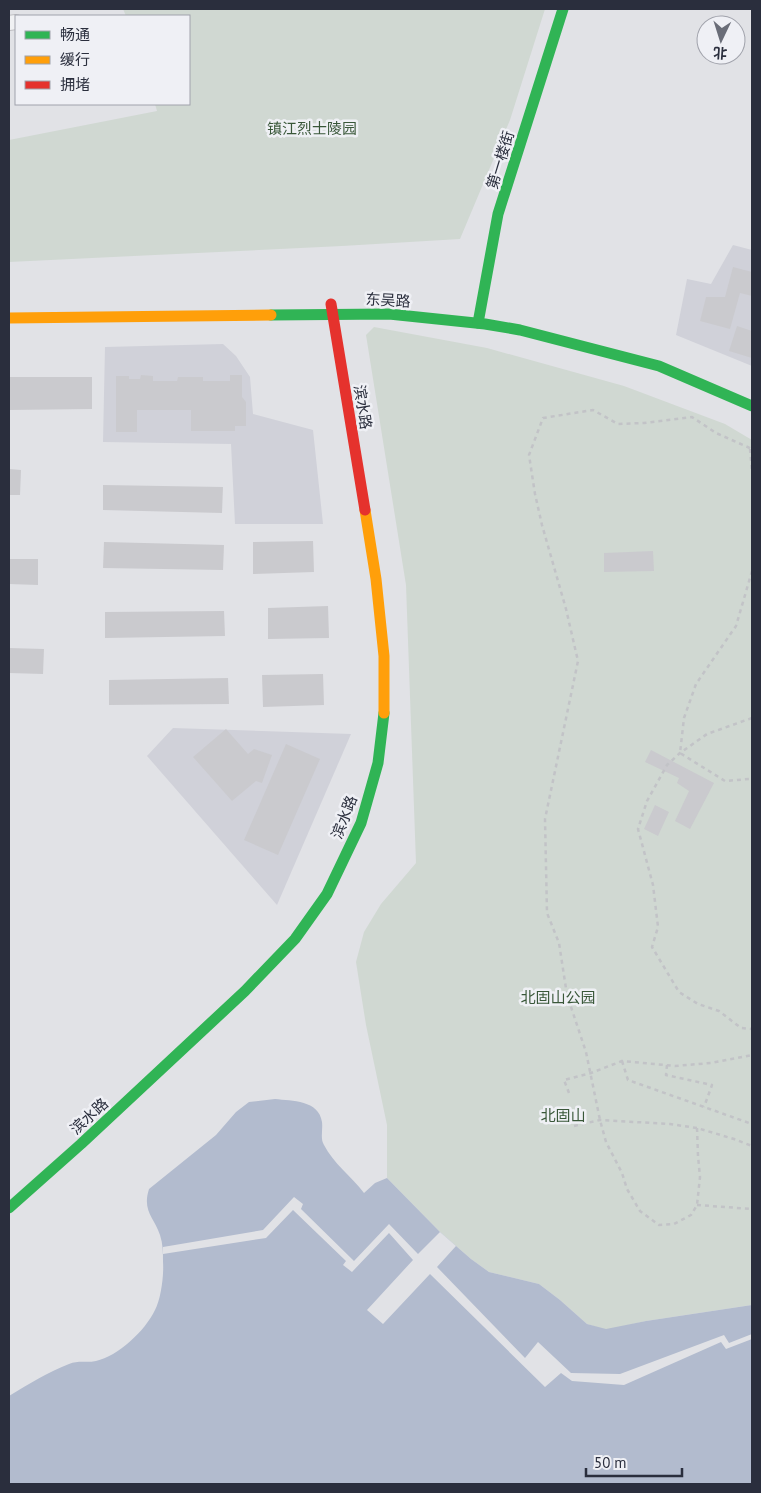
<svg xmlns="http://www.w3.org/2000/svg" width="761" height="1493" viewBox="0 0 761 1493" font-family="'PT Sans','Noto Sans SC',sans-serif">
<rect width="100%" height="100%" fill="#e1e2e6"/>
<g fill="#d0d1d9">
<polygon points="733,245 752,250 752,366 676,335 687,279 711,284"/>
<polygon points="223,344 236,356 250,377 253,414 313,430 323,524 235,524 231,444 103,442 105,347"/>
<polygon points="173,728 351,734 277,905 147,756"/>
</g>
<g fill="#d0d8d2">
<polygon points="123,9 545,9 510,120 460,239 342,246 9,262 9,140 157,111 155,104 189,104 189,16 126,16"/>
<polygon points="374,327 487,348 624,386 725,424 752,440 752,1305 646,1321 606,1330 587,1324 560,1300 539,1284 489,1272 471,1259 440,1232 387,1178 387,1125 366,1025 356,962 364,932 381,904 416,863 406,585 366,335"/>
</g>
<path fill="#b2bbce" d="M275 1099C292 1101 319 1100 322 1122 323 1130 320 1139 324 1145 333 1163 352 1177 364 1193L375 1183 387 1178 440 1232 471 1259 489 1272 539 1284 560 1300 587 1324 606 1329 646 1321 752 1305V1484H9V1396C29 1384 48 1372 69 1364 78 1360 87 1363 96 1361 118 1356 145 1331 155 1310 161 1299 164 1275 163 1262 163 1253 163 1244 160 1235 154 1217 142 1211 149 1189L216 1135 236 1112 249 1102Z"/>
<polygon fill="#e1e2e6" points="294,1197 303,1204 301,1209 354,1261 389,1224 418,1254 440,1232 456,1246 437,1267 525,1358 538,1342 571,1373 620,1374 724,1335 729,1343 752,1334 752,1339 726,1349 721,1342 624,1385 572,1381 561,1373 545,1387 430,1274 383,1324 367,1310 413,1260 389,1233 352,1272 343,1265 346,1261 293,1210 266,1238 163,1254 163,1247 263,1230"/>
<g fill="#cacace">
<polygon points="733,267 752,272 752,296 740,293 730,329 700,321 706,297 725,297"/>
<polygon points="737,326 752,331 752,358 729,351"/>
<polygon points="141,375 153,376 153,381 177,381 178,377 203,377 203,381 230,381 230,375 242,375 242,397 246,402 246,426 235,426 235,431 191,431 191,410 137,410 137,432 116,432 116,376 129,376 129,379 140,379"/>
<polygon points="9,377 92,377 92,409 9,410"/>
<polygon points="9,469 21,470 20,495 9,495"/>
<polygon points="103,485 223,487 222,513 103,510"/>
<polygon points="313,541 314,572 253,574 253,542"/>
<polygon points="104,542 224,545 223,570 103,568"/>
<polygon points="653,551 654,571 604,572 604,553"/>
<polygon points="9,559 38,559 38,585 9,584"/>
<polygon points="328,606 329,638 268,639 268,608"/>
<polygon points="224,611 225,636 105,638 105,612"/>
<polygon points="9,648 44,649 43,674 9,673"/>
<polygon points="323,674 324,705 263,707 262,675"/>
<polygon points="228,678 229,704 109,705 109,680"/>
<polygon points="226,729 248,754 254,749 272,755 262,783 256,781 232,801 193,757"/>
<polygon points="286,744 320,759 278,855 244,840"/>
<polygon points="651,750 714,783 690,829 675,821 689,791 677,783 679,778 645,762"/>
<polygon points="655,805 669,812 658,836 644,829"/>
</g>
<g fill="none" stroke-linecap="round" stroke-linejoin="round">
<defs>
<polyline id="street" points="9,23 16,22"/>
</defs>
<use href="#street" stroke="#c0c0c4" stroke-width="16"/>
<g stroke="#c2c3c7" stroke-width="2.5" stroke-dasharray="4 4" stroke-linecap="butt">
<polyline points="750,449 752,472"/>
<polyline points="752,571 736,626 696,684 684,718 680,753 725,781 749,779 752,777"/>
<polyline points="752,718 707,734 680,753 667,765 647,801 638,829 653,885 658,927 652,947 679,992 698,1004 719,1011 741,1028 752,1029"/>
<polyline points="622,1061 628,1080 752,1124"/>
<polyline points="667,1065 666,1075 712,1085 704,1107"/>
<polyline points="569,1093 564,1080 591,1073 622,1061 675,1066 711,1063 752,1055"/>
<polyline points="574,1126 600,1120 670,1124 697,1128 734,1139 752,1146"/>
<polyline points="697,1128 698,1156 700,1177 697,1205 691,1215 674,1224 659,1225 640,1211 627,1189 622,1173 606,1142 600,1120 586,1052 567,995 559,943 547,913 545,819 578,661 566,609 542,525 535,494 529,455 543,418 593,410 618,424 644,423 692,417 716,433 752,449"/>
<polyline points="697,1205 752,1209"/>
</g>
<use href="#street" stroke="#f0f1f3" stroke-width="14"/>
<g stroke="#30b455" stroke-width="11">
<polyline points="271,315 389,314 485,324 520,330 659,366 752,406"/>
<polyline points="478,323 498,214 563,9"/>
<polyline points="9,1208 81,1144 245,991 295,939 327,894 361,823 378,763 384,713"/>
</g>
<g stroke="#ff9f0a" stroke-width="11">
<polyline points="9,318 271,315"/>
<polyline points="365,510 376,579 384,656 384,713"/>
</g>
<polyline stroke="#e5322d" stroke-width="11" points="331,304 365,510"/>
</g>
<g text-anchor="middle" dominant-baseline="central" stroke-width="5" stroke-linejoin="round" paint-order="stroke">
<g font-size="15" fill="#395739" stroke="#eff0f5">
<text x="312" y="128">镇江烈士陵园</text>
<text x="558" y="997">北固山公园</text>
<text x="563" y="1115">北固山</text>
</g>
<g font-size="15" fill="#2a2e3d" stroke="#eff0f5">
<text transform="translate(500 160) rotate(-73)">第一楼街</text>
<text transform="translate(388 300) rotate(3)">东吴路</text>
<text transform="translate(363 407) rotate(81)">滨水路</text>
<text transform="translate(344 817) rotate(-69)">滨水路</text>
<text transform="translate(89 1116) rotate(-43)">滨水路</text>
</g>
</g>
<rect width="761" height="1493" fill="none" stroke="#2a2e3d" stroke-width="20"/>
<rect x="15" y="15" width="175" height="90" fill="#eff0f5" stroke="#a0a2ab"/>
<rect x="25" y="31" width="25" height="8" fill="#30b455" stroke="#a0a2ab"/>
<text x="60" y="40" font-size="15" fill="#2a2e3d">畅通</text>
<rect x="25" y="56" width="25" height="8" fill="#ff9f0a" stroke="#a0a2ab"/>
<text x="60" y="65" font-size="15" fill="#2a2e3d">缓行</text>
<rect x="25" y="81" width="25" height="8" fill="#e5322d" stroke="#a0a2ab"/>
<text x="60" y="90" font-size="15" fill="#2a2e3d">拥堵</text>
<g transform="translate(721 40) rotate(184)"><circle r="24" fill="#eff0f5" stroke="#a0a2ab"/>
<path d="M0-4L9 19L0 12L-9 19Z" fill="#6a6d78"/>
<text y="-8" font-size="14" font-weight="bold" text-anchor="middle" fill="#2a2e3d">北</text>
</g>
<path d="M586 1468v8h96v-8" fill="none" stroke="#2a2e3d" stroke-width="2.5"/>
<text x="594" y="1468" font-size="15" fill="#2a2e3d" stroke="#eff0f5" stroke-width="4" paint-order="stroke">50 m</text>
</svg>
